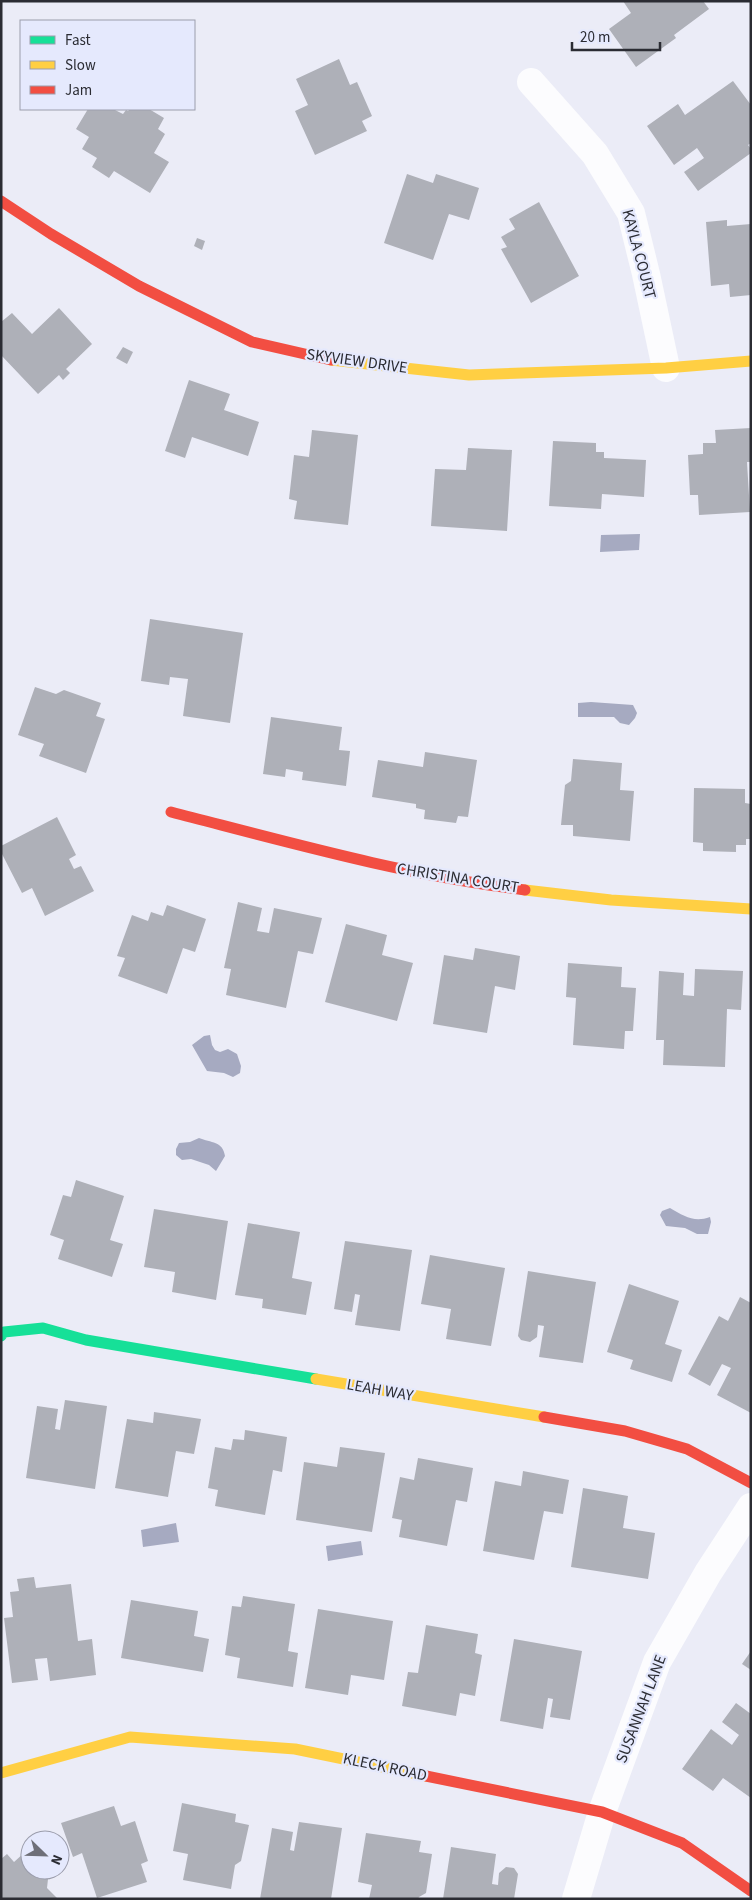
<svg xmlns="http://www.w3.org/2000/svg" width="752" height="1900" viewBox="0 0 752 1900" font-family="'Source Sans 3',sans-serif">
<rect width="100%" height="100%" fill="#ebecf7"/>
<g fill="#a6aac1">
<polygon points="640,534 639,550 600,552 601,535"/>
<polygon points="591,702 633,705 637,713 635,718 629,725 620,723 614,717 578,717 578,703"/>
<polygon points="210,1035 212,1045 215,1050 220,1052 228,1049 237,1054 241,1066 240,1073 233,1077 224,1073 207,1071 192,1045 204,1036"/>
<path d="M199 1138C211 1143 223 1141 225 1156L216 1171 209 1165 191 1159 182 1160 176 1155V1149L179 1143 190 1142Z"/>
<path d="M670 1208C684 1216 694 1223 710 1217L711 1222 708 1234H697L685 1228 666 1226 660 1215 662 1211Z"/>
<polygon points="176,1523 179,1542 143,1547 141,1530"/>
<polygon points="361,1541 363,1555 328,1561 326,1546"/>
</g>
<g fill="#aeb0b8">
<polygon points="623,1 703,1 709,9 674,35 676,38 636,67 609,29 631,13"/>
<polygon points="339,59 350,85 357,82 372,116 362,121 367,131 315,155 295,111 308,105 296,79"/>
<polygon points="733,81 751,105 751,143 748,145 751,149 751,153 698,191 684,172 704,158 697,148 674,165 647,126 678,104 685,115"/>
<polygon points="88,109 113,109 123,114 126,110 128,111 130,109 149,109 164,118 158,129 165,134 154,153 169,162 150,193 114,171 109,178 92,167 97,158 82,149 89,137 76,129"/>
<polygon points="407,174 433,183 436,174 479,188 469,220 449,214 433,260 384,243"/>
<polygon points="539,202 579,276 531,303 501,249 507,247 501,237 515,229 509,219"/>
<polygon points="727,220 727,226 751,224 751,295 730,297 729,284 711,286 706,222"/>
<polygon points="197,238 205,241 202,250 194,246"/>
<polygon points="59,308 92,344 66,369 70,373 63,380 59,375 38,394 1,355 1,322 12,313 32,334"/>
<polygon points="123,347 133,352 127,364 116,358"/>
<polygon points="189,380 230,394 224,410 259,422 248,456 192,437 185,458 165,451"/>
<polygon points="751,428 751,462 747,462 750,512 699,515 698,495 690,495 688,455 703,454 703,443 716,443 715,430"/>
<polygon points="312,430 358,435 348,525 294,519 297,501 289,499 294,455 309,457"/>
<polygon points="553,441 596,443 596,452 604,452 604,458 646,460 644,497 602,494 601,509 549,506"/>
<polygon points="468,448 512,450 507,531 431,526 435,469 466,470"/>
<polygon points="150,619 243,633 230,723 183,716 188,679 170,677 169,685 141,681"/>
<polygon points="35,687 56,694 64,690 101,703 96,716 105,719 86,773 39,756 44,744 18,735"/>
<polygon points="271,717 342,727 339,750 350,751 346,786 302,780 303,772 286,769 285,777 263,774"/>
<polygon points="425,752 477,760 468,817 458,816 456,823 424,819 425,810 416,808 416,804 372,797 378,760 423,767"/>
<polygon points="573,759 622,763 620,790 634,791 630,841 573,836 573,825 561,825 565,785 571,781"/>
<polygon points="694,788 745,789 745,803 751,804 751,839 746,839 746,845 736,845 736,852 703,851 703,843 693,842"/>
<polygon points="57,817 76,855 69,859 74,869 81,866 94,891 45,916 32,888 22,893 1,852 1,846"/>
<polygon points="238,902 262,908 257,931 269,933 274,908 322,918 313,954 298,951 286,1008 226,995 231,969 224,968"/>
<polygon points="167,905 206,919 195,952 183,948 167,994 118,976 125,958 117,956 132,915 148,921 151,912 163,916"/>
<polygon points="346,924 387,935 382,955 413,963 397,1021 325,1002"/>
<polygon points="475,948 520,956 515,990 495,986 487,1033 433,1024 444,955 473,960"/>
<polygon points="568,963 622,967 621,987 636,988 633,1031 625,1031 624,1049 573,1045 576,998 566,997"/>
<polygon points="695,969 743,971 741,1010 727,1009 725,1067 663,1065 664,1040 656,1040 659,971 684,973 683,995 694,996"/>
<polygon points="76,1180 124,1196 110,1240 123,1244 112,1277 58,1259 64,1240 50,1235 63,1195 71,1197"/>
<polygon points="154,1209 228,1221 216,1300 172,1292 175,1272 144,1267"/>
<polygon points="248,1223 300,1232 292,1278 312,1282 306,1315 262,1308 263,1299 235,1295"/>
<polygon points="345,1241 412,1250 400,1331 355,1325 360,1295 355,1294 352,1312 334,1309"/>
<polygon points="430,1255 505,1268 491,1346 446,1339 451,1309 421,1304"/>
<polygon points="528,1271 596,1282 583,1363 539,1357 544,1326 538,1325 537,1337 530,1342 521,1340 518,1336"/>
<polygon points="629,1284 679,1301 665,1344 682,1350 672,1382 630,1369 633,1360 607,1352"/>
<polygon points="740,1297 751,1303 751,1413 717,1395 731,1368 722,1364 710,1386 688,1374 719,1316 728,1321"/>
<polygon points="65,1400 107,1406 95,1489 26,1478 37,1406 58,1409 55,1429 60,1430"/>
<polygon points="154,1412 201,1419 194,1454 176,1451 168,1497 115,1488 127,1419 153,1423"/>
<polygon points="245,1430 287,1437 282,1472 273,1470 265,1515 215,1506 218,1490 208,1488 215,1447 231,1450 233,1439 244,1440"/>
<polygon points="340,1447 385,1453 372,1532 296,1520 304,1462 337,1467"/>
<polygon points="418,1458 473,1468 467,1502 456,1500 447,1546 399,1537 402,1520 392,1518 400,1477 414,1480"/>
<polygon points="523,1471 569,1480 563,1514 544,1511 534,1560 483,1551 495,1481 521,1486"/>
<polygon points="583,1488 628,1496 623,1528 655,1533 648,1579 571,1567"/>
<polygon points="34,1577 36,1588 71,1584 78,1641 92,1639 96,1675 50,1681 47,1658 35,1659 38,1680 12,1683 4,1618 13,1617 10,1592 19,1591 17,1579"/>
<polygon points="243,1596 295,1604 288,1651 298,1653 293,1687 237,1678 240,1658 225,1655 232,1606 241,1607"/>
<polygon points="131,1600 198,1611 194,1636 209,1639 203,1672 121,1658"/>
<polygon points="318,1609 393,1621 384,1680 351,1675 348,1695 305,1688"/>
<polygon points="426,1625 478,1634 475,1653 482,1655 475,1696 460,1693 456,1716 402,1706 408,1672 418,1673"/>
<polygon points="514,1639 582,1651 570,1720 550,1717 553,1699 548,1698 543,1729 500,1721"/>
<polygon points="751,1651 751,1670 742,1664"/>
<polygon points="736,1703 751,1714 751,1798 723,1778 713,1791 682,1769 711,1729 732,1745 739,1735 722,1722"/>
<polygon points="182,1803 236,1814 235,1822 249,1825 241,1861 235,1865 231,1889 183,1880 188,1854 173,1851"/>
<polygon points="114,1806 121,1826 135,1821 148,1861 141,1864 147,1882 97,1898 82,1853 73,1857 61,1823"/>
<polygon points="299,1822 342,1828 331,1899 260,1899 272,1828 293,1832 290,1850 294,1851"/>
<polygon points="366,1833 421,1841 419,1852 432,1854 426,1893 419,1897 418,1899 369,1899 372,1885 358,1882"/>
<polygon points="451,1847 496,1854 492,1884 498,1885 499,1873 506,1867 514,1868 518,1874 514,1899 443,1899"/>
<polygon points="24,1853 30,1859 30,1870 40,1870 48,1879 47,1888 58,1899 1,1899 1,1859 7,1854 14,1862"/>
</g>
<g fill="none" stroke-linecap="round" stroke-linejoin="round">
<g stroke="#fcfcfe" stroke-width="28">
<polyline points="531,82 595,154 631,213 646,274 666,368"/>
<polyline points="576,1899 602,1812 657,1662 708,1573 751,1507"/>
</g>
<polyline stroke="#16e098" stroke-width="11" points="1,1336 4,1332 43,1328 86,1340 316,1379"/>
<g stroke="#ffcf43" stroke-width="11">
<polyline points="331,360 469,375 666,368 751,361"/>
<polyline points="525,890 611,900 751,909"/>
<polyline points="316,1379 544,1417"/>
<polyline points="1,1773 130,1737 295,1749 426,1776"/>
</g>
<g stroke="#f24e42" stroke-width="11">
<polyline points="1,201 51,234 139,286 252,342 331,360"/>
<path d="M171 812C288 842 404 875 525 890"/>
<polyline points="544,1417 625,1431 687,1449 751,1483"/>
<polyline points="426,1776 602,1812 682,1843 751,1891"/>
</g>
</g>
<g text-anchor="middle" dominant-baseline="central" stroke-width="4.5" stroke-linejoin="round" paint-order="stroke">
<g font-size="16" fill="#2b2c33" stroke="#e5e9fd">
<text transform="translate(639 254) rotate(75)">KAYLA COURT</text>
<text transform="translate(357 361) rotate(8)">SKYVIEW DRIVE</text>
<text transform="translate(458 878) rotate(9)">CHRISTINA COURT</text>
<text transform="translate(380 1390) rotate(10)">LEAH WAY</text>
<text transform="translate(641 1709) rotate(-69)">SUSANNAH LANE</text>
<text transform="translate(385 1767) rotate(12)">KLECK ROAD</text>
</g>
</g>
<rect width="752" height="1900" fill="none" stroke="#2b2c33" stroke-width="5"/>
<rect x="20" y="20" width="175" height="90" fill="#e5e9fd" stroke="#9b9dac"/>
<rect x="30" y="36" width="25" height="8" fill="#16e098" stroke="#9b9dac"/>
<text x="65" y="45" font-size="15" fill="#2b2c33">Fast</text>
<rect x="30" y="61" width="25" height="8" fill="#ffcf43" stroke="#9b9dac"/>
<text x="65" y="70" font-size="15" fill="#2b2c33">Slow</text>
<rect x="30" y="86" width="25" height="8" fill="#f24e42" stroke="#9b9dac"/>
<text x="65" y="95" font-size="15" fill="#2b2c33">Jam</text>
<g transform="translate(45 1855) rotate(113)"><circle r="24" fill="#e5e9fd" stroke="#9b9dac"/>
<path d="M0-4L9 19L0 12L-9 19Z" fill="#6e6f78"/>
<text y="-8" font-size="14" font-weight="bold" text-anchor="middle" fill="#2b2c33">N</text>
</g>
<path d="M572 42v8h88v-8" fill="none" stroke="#2b2c33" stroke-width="2.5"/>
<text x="580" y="42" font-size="15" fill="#2b2c33" stroke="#e5e9fd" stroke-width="4" paint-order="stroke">20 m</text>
</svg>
